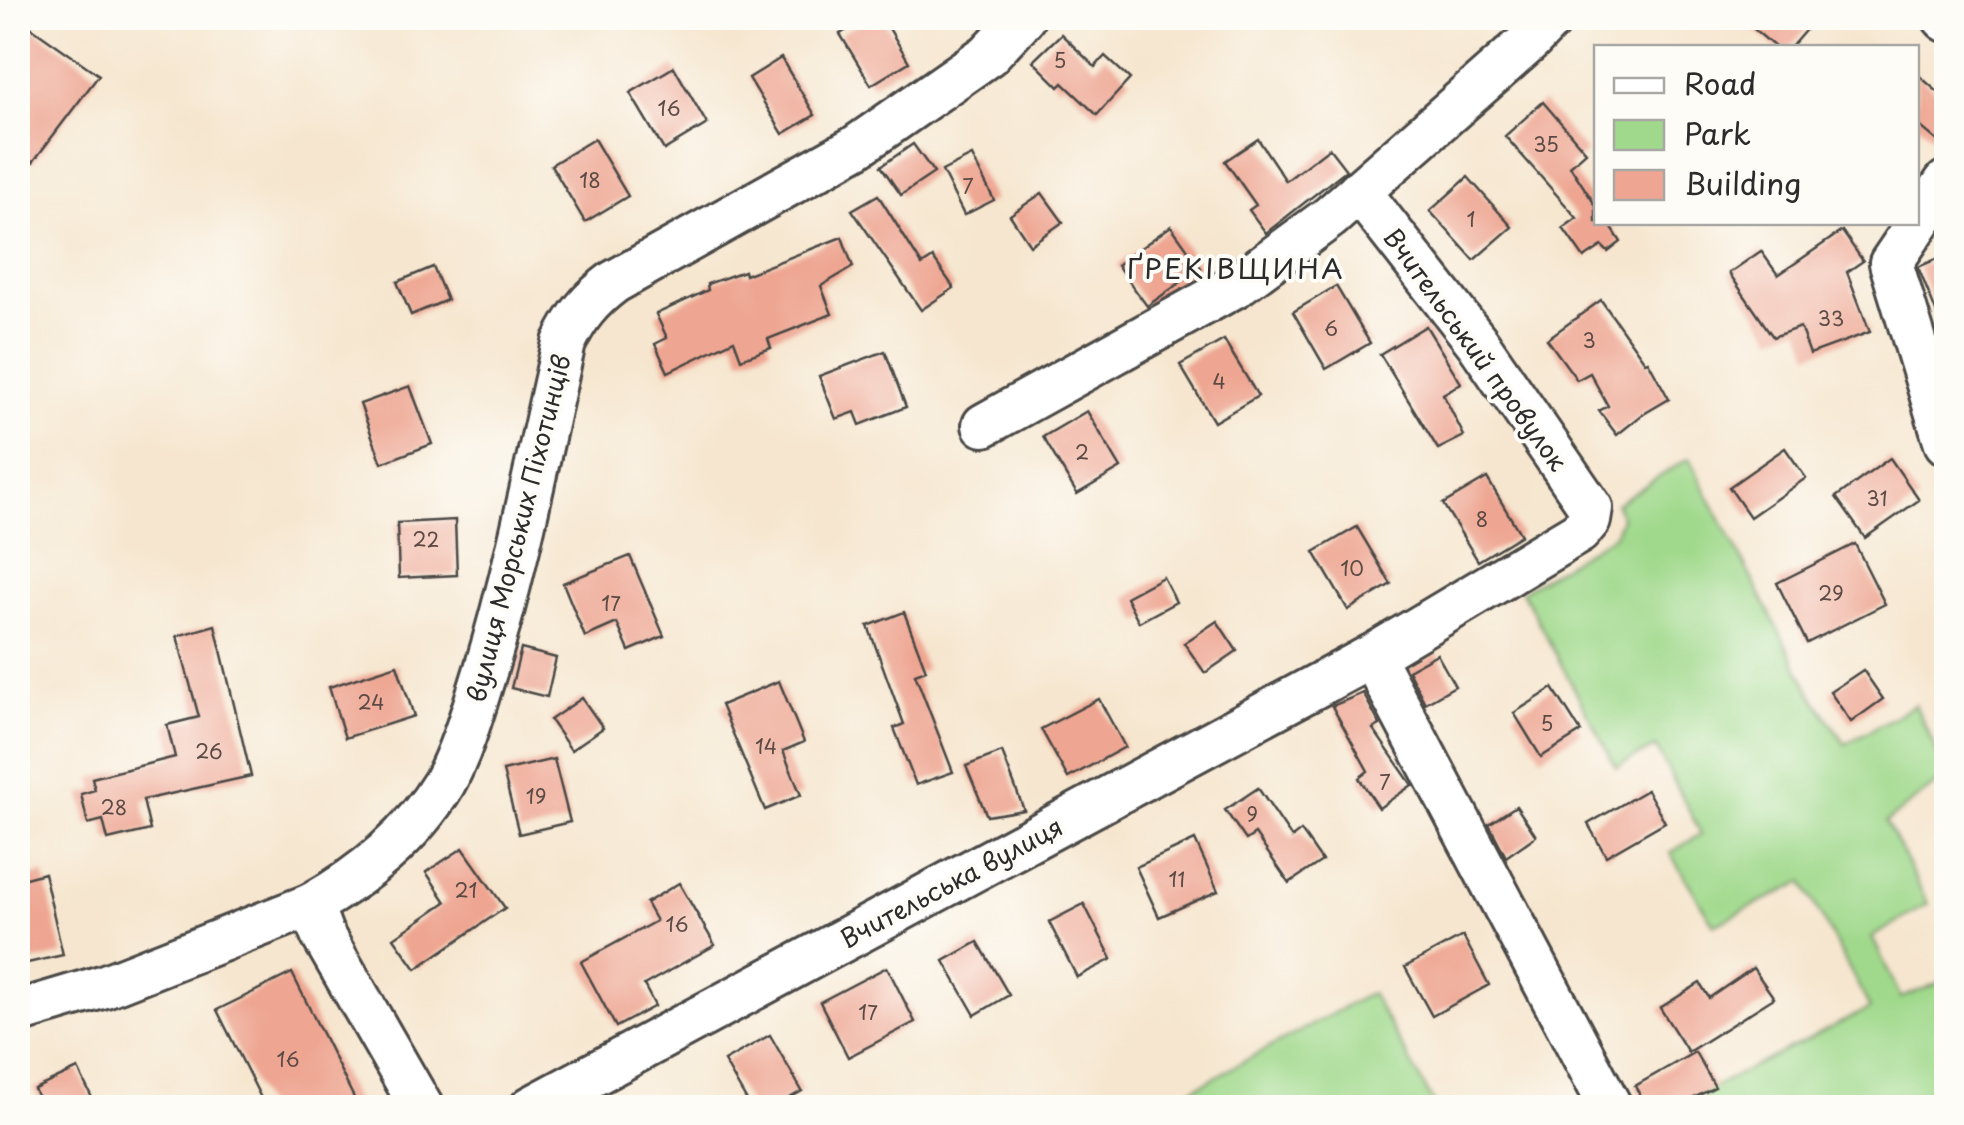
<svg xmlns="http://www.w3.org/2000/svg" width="1964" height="1125" viewBox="0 0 1964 1125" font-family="'Playpen Sans',sans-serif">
<rect width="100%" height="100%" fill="#fdfcf7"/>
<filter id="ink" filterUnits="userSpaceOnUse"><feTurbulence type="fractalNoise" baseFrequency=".01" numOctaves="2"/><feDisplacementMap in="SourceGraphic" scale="20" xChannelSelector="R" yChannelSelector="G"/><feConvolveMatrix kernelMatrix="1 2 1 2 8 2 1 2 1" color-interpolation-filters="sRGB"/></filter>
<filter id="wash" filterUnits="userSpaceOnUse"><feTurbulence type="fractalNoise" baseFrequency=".0048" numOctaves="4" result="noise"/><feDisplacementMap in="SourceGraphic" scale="40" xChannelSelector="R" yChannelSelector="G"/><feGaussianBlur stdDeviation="2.25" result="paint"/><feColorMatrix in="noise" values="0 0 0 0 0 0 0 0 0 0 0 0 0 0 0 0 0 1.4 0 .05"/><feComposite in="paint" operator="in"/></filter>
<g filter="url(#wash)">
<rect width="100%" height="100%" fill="#f6e6cf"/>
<g fill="#a0d98c" stroke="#66825c" stroke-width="2.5">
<polygon points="1689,458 1809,689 1845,744 1915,705 1946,771 1946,777 1886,822 1928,904 1872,937 1901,998 1946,980 1946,1090 1913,1107 1674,1107 1870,1008 1803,882 1714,925 1670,853 1701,834 1656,747 1616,767 1522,591 1614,535 1621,518 1616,504"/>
<polygon points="1371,993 1436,1107 1159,1107"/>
</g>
<g id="blocks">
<g fill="#eea692">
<polygon points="18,18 99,75 33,162 18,151"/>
<polygon points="868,18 883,18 909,62 871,85 840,34"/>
<polygon points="1741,18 1816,18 1790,48 1776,48"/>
<polygon points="1061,34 1095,67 1105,56 1130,79 1097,115 1063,83 1059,87 1033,61"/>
<polygon points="781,58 815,115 783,134 749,78"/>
<polygon points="674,67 707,124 664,150 630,93"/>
<polygon points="1916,73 1946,99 1946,148 1916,123"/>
<polygon points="1543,102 1586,152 1570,166 1596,206 1596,222 1608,222 1621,242 1608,252 1602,246 1584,258 1563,228 1577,218 1505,136"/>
<polygon points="594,139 628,196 585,222 551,165"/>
<polygon points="1258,139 1286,181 1329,148 1346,170 1266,233 1249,210 1256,205 1225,161"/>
<polygon points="913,144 934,173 901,195 881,166"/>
<polygon points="972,156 994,200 964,215 942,171"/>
<polygon points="1468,177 1512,227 1474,260 1430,211"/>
<polygon points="1042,193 1063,222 1030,245 1010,215"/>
<polygon points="878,195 922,265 933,258 954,288 921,310 852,210"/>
<polygon points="1171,226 1201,268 1147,306 1117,265"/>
<polygon points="1842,231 1863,261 1847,272 1870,332 1810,354 1800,327 1773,337 1729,273 1761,251 1778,275"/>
<polygon points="842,237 853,267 821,286 832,314 768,339 771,348 741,359 734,340 668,372 655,344 667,338 656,314 708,290 707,284 744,271 745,275"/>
<polygon points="1946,255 1946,337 1918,267"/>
<polygon points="433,267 447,300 411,315 397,282"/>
<polygon points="1336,286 1370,343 1326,369 1293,312"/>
<polygon points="1601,300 1645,362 1648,361 1669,399 1642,415 1617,435 1599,411 1608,406 1590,373 1577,380 1547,339"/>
<polygon points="1426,326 1461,383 1443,394 1464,436 1438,449 1380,354"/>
<polygon points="1224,340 1258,396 1214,422 1180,365"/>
<polygon points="885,351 906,407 860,425 855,412 836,419 819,376"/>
<polygon points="410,386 432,444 382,463 360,404"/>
<polygon points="1087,411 1121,468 1077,494 1043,437"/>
<polygon points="1785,448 1806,478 1750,517 1729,487"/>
<polygon points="1890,458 1919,500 1865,538 1836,497"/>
<polygon points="1487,478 1521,535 1478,561 1443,504"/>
<polygon points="455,520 457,575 399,578 397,523"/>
<polygon points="1357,527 1391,584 1348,610 1314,552"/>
<polygon points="1855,544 1885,604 1807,643 1777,583"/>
<polygon points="630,556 664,636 629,651 617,623 585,637 563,583"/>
<polygon points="1163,577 1176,602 1139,622 1126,597"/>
<polygon points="904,612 926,670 915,674 953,772 916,785 894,728 904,724 868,626"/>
<polygon points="1217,621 1237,651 1205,673 1184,643"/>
<polygon points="215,625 251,776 143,800 150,830 108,840 103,820 88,824 81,794 95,790 92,778 175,757 167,725 199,717 177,636"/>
<polygon points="521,649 556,658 547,697 511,688"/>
<polygon points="1437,654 1455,686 1425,703 1408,670"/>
<polygon points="397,665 414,716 345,738 329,687"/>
<polygon points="1863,670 1883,699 1851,722 1830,692"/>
<polygon points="779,681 804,742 783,751 801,795 765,810 721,705"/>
<polygon points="1553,688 1581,732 1541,757 1514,713"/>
<polygon points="1363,693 1380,725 1373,729 1412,785 1379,808 1359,778 1368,771 1332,706"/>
<polygon points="582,698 603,728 571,750 550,720"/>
<polygon points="1099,699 1125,747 1068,778 1041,729"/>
<polygon points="1002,752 1024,810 987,816 966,766"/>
<polygon points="554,759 570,822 519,834 503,771"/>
<polygon points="1258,788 1292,838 1301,831 1322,861 1289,883 1255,834 1246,840 1225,810"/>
<polygon points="1647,790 1665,822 1606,856 1588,824"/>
<polygon points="1516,806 1536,836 1506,857 1489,824"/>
<polygon points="1195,840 1218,891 1159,917 1136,867"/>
<polygon points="463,848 505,908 416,969 394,938 446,902 426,872"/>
<polygon points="44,873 63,955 23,964 18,941 18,880"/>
<polygon points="679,883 715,945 644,985 655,1006 616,1027 581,962 656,921 646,903"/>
<polygon points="1084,904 1112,959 1077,977 1049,922"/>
<polygon points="1463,936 1489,985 1432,1016 1405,967"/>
<polygon points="978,942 1009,995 975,1015 944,961"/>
<polygon points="887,967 915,1022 848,1057 820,1002"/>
<polygon points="1753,968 1774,998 1688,1052 1660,1008 1700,983 1709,998"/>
<polygon points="292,973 359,1108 266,1108 217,1010"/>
<polygon points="770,1035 802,1091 772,1108 751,1108 724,1061"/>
<polygon points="1695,1052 1715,1087 1674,1108 1647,1108 1635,1086"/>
<polygon points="78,1069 97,1108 43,1108 34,1089"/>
</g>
</g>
</g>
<g filter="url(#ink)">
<use href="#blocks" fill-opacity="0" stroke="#494744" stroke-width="2.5"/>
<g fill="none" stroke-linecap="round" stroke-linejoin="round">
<defs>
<g id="minor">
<polyline points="1944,18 1946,20"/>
<polyline points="1946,182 1891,263 1946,443"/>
<polyline points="984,425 1237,285 1330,217 1531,40 1552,18"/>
<polyline points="1372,656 1611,1108"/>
<polyline points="311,905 322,934 422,1108"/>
<path d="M18 1012 105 986 311 905C363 876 413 835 444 783 462 751 475 704 486 669 518 562 539 452 564 343 577 316 590 300 614 282L856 147 988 55 1023 18"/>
<polyline points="531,1108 1372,656 1579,532 1589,520 1591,508 1477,342 1359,191"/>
</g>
</defs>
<use href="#minor" stroke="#494744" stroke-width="48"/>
<use href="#minor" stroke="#fff" stroke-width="42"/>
</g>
</g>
<g text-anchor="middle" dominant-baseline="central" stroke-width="8" stroke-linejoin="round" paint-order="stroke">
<g font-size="20" fill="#5c4a45">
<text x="1060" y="60">5</text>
<text x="669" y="108">16</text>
<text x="1546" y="144">35</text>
<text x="590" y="180">18</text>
<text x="968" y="186">7</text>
<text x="1471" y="219">1</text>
<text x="1831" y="318">33</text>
<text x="1331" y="328">6</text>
<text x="1589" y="340">3</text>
<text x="1219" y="381">4</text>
<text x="1082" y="452">2</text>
<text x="1877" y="498">31</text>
<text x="1482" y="519">8</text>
<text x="426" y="539">22</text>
<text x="1352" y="568">10</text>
<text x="1831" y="593">29</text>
<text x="611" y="603">17</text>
<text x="371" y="702">24</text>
<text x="1547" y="723">5</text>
<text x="766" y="746">14</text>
<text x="209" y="751">26</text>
<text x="1385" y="782">7</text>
<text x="536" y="796">19</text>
<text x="114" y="807">28</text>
<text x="1252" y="814">9</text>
<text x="1177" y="879">11</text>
<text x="466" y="890">21</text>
<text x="677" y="924">16</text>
<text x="868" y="1012">17</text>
<text x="288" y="1059">16</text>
</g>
<g font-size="25" fill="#2b2b2b" stroke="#fdfcf7">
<text transform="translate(1476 349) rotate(54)">Вчительський провулок</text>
<text transform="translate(518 528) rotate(-76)">вулиця Морських Піхотинців</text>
<text transform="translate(951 882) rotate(-28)">Вчительська вулиця</text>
</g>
<g font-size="28" letter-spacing="2.5" fill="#2b2b2b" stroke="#fdfcf7">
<text x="1236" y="267">ҐРЕКІВЩИНА</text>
</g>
</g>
<rect width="1964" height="1125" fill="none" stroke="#fdfcf7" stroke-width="60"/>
<rect x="1594" y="45" width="325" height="180" fill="#fdfcf7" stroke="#a9a8a5" stroke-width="2.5"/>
<rect x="1614" y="78" width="50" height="15" fill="#ffffff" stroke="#a9a8a5" stroke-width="2.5"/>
<text x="1684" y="95" font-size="30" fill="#2b2b2b">Road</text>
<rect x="1614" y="120" width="50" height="30" fill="#a0d98c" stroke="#a9a8a5" stroke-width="2.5"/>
<text x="1684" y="145" font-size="30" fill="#2b2b2b">Park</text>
<rect x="1614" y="170" width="50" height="30" fill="#eea692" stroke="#a9a8a5" stroke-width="2.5"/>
<text x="1684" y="195" font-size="30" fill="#2b2b2b">Building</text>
</svg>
